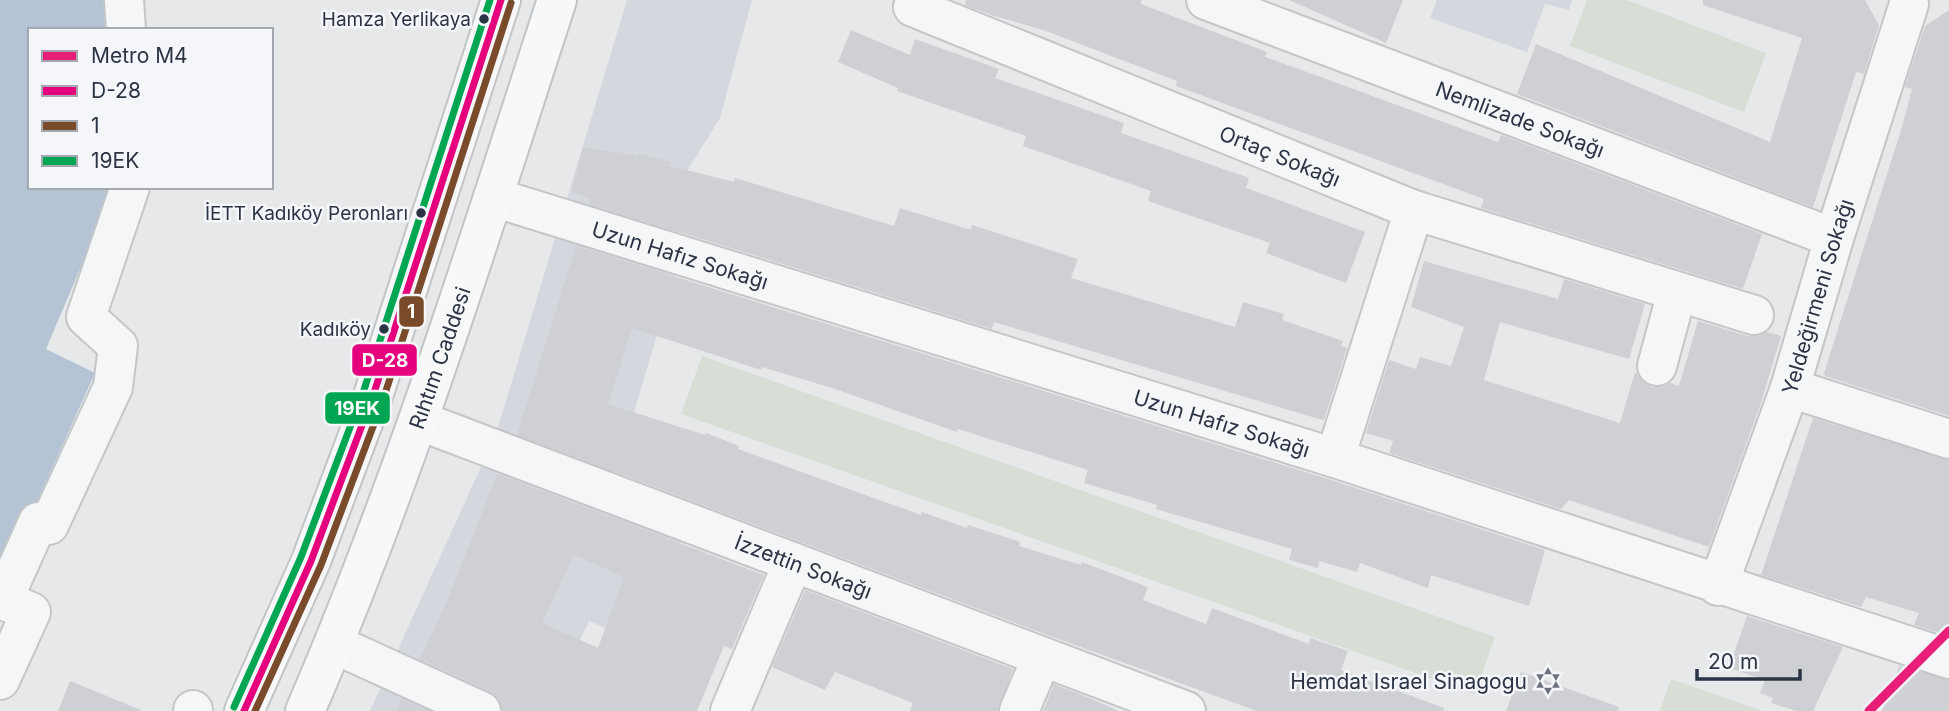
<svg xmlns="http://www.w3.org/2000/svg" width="1949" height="711" viewBox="0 0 1949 711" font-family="Inter,sans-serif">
<rect width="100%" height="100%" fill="#e6e8ea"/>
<g fill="#d4d7dd">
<polygon points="627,0 752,0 720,118 684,176 676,271 614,479 694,509 641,643 589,621 546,711 370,711 496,434"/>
<polygon points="1437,0 1572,0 1569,10 1545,4 1527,52 1430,18"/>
</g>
<g fill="#d6ded6">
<polygon points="1587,0 1627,0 1766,53 1744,112 1570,46"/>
<polygon points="702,356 1495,637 1475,694 681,414"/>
<polygon points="1671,679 1763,711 1660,711"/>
</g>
<polygon fill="#b4c4d5" points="0,0 108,0 111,30 30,30 30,187 115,187 46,349 95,373 0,584"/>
<g fill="#ced0d3" fill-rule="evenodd">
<polygon points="966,0 1141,0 1141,4 1267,52 1265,57 1307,72 1498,142 1501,135 1762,234 1743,289 1481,208 1484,199 1176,86 1177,81 1046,31 991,15 965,5"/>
<polygon points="1289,0 1403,0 1386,43"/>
<polygon points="1703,0 1865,0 1879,25 1864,74 1856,72 1813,207 1517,94 1536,44 1770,142 1802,38 1703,5"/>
<polygon points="1949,10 1949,416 1825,376 1824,373 1902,127 1912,89 1905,87 1925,26"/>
<polygon points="851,30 910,55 915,39 999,69 995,78 1124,123 1121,133 1249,178 1246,188 1365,232 1346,283 1266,253 1270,243 1148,201 1151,191 1023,146 1026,136 897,91 898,88 838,62"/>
<polygon points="583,147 638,156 638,153 671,162 670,166 734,182 735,178 894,226 900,208 971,230 972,225 1078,259 1071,278 1235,327 1243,302 1284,314 1282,320 1343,341 1341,346 1347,348 1324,420 1319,419 994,322 992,329 589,204 591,199 572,191"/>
<polygon points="576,246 1328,479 1545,550 1529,606 1431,575 1428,588 1360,563 1357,572 1319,561 1318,568 1289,560 1292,549 1156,509 1157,505 1084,483 1088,470 958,429 957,432 832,388 762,367 761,370 632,328 608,404 705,435 706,433 739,446 738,449 921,515 922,512 967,528 968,525 1020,542 1019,546 1081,565 1082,562 1148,587 1143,600 1206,624 1212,608 1309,644 1311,638 1348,651 1341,670 1444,708 1443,711 1257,711 1031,629 517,435"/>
<polygon points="1424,261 1558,299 1564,279 1645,304 1629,359 1500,322 1484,380 1620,423 1635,372 1651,387 1662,387 1670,383 1679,386 1698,321 1748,336 1758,336 1767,332 1781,336 1761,403 1709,547 1569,500 1561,509 1389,453 1393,441 1366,433 1389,360 1416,369 1420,357 1451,366 1464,327 1411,307"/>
<polygon points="1813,418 1949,460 1949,636 1914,625 1919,613 1866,597 1861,607 1761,575"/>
<path d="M497 474 764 575 732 649 724 646 697 711H503L499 699 490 691 420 659 448 599ZM574 555 624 577 598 648 542 623Z"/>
<polygon points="805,590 1013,669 998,711 910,711 913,703 835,672 825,690 772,667"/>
<polygon points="1747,616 1843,647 1813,711 1797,711 1771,703 1773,698 1760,693 1765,680 1729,668"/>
<polygon points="1899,666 1949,680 1949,711 1882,711"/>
<polygon points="1521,672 1619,707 1618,711 1506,711"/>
<polygon points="70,681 141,710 141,711 58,711"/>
<polygon points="1054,684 1087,697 1119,711 1043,711"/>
<polygon points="402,699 428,711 396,711"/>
</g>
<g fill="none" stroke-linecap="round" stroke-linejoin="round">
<defs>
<g id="minor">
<polyline points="124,0 126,30"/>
<path id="s1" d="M917 0 913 7 1414 210 1335 458"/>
<path id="s2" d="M1206 0 1834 238"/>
<path id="s3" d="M493 197 1335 458 1949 659"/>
<polyline points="1414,210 1754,315"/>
<polyline points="1657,366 1677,292"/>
<polyline points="1790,388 1949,439"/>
<path id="s4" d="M420 421 1186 711"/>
<path id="s5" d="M1718 586 1790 388 1834 238 1909 4"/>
<polyline points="334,644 481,711"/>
<polyline points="0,680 31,612 3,600 38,522 49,525 113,387 118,346 86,317 130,187"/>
<polyline points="193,710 193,711"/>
<polyline points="730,711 793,562"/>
<polyline points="1019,711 1042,657"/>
</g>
<g id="major">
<polyline points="244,711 311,561 373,396 501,0"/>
<path id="s6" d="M305 711C405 480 479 240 557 0"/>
</g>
</defs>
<use href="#minor" stroke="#c4c6c8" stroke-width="42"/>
<use href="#major" stroke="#c2c5c8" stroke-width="42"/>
<use href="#minor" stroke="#f5f6f7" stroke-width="38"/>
<use href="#major" stroke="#f8f8f8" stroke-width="38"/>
<defs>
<polyline id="bus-1" points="244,711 311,561 373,396 501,0"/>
<polyline id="bus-2" points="255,711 321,565 383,400 511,3"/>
<polyline id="bus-3" points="234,707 301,557 363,393 490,0"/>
</defs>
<use href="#bus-1" stroke="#f4f6f9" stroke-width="12"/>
<use href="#bus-2" stroke="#f4f6f9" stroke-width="12"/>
<use href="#bus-3" stroke="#f4f6f9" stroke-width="12"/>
<use href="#bus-1" stroke="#e5007d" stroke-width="7"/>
<use href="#bus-2" stroke="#7a4b2a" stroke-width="7"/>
<use href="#bus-3" stroke="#00a651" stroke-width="7"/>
<defs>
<polyline id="metro-1" points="1869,711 1949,631"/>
</defs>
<use href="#metro-1" stroke="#f4f6f9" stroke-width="14"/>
<use href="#metro-1" stroke="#e91e76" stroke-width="9"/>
</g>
<defs>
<symbol id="synagogue-bare" viewBox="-9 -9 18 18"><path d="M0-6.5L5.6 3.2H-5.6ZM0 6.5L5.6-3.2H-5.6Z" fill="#6c737f" stroke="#f4f6f9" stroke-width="2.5" paint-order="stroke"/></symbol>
</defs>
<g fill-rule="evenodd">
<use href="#synagogue-bare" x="1529" y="662" width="38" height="38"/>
</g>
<g fill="#2b3445" stroke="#f4f6f9" stroke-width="2.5">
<circle cx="484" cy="19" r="6"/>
<circle cx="421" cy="213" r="6"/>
<circle cx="384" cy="329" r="6"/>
</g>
<g text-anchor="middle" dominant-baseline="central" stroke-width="5" stroke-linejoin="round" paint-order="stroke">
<g font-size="19" fill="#2b3445" stroke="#f4f6f9" text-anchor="end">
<text x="471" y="19">Hamza Yerlikaya</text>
<text x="408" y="213">İETT Kadıköy Peronları</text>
<text x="371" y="329">Kadıköy</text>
</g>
<g font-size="21" fill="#2b3445" stroke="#f4f6f9">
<text stroke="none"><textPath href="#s2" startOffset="336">Nemlizade Sokağı</textPath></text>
<text stroke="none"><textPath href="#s1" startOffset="404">Ortaç Sokağı</textPath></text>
<text stroke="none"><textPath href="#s3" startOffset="196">Uzun Hafız Sokağı</textPath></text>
<text stroke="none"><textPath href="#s5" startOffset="306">Yeldeğirmeni Sokağı</textPath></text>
<text stroke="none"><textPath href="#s6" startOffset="378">Rıhtım Caddesi</textPath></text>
<text stroke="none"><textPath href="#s3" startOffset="763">Uzun Hafız Sokağı</textPath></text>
<text stroke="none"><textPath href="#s4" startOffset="410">İzzettin Sokağı</textPath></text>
</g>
<g font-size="21" fill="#2b3445" stroke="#f4f6f9" text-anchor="end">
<text x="1527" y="681">Hemdat Israel Sinagogu</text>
</g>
</g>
<g stroke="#f4f6f9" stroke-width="2.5">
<rect x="398" y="295" width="27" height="33" rx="7" fill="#7a4b2a"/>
<rect x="351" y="343" width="67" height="34" rx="7" fill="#e5007d"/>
<rect x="324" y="391" width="67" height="34" rx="7" fill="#00a651"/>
</g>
<g font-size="19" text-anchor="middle" font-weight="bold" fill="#fff">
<text x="411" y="318">1</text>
<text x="385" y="367">D-28</text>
<text x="357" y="415">19EK</text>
</g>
<rect x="28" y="28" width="245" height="161" fill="#f4f6f9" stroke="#a4a8b1" stroke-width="2"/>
<rect x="42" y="51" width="35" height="10" fill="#e91e76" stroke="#a4a8b1" stroke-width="2"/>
<text x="91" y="63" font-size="21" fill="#2b3445">Metro M4</text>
<rect x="42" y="86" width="35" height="10" fill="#e5007d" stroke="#a4a8b1" stroke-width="2"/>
<text x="91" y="98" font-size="21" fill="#2b3445">D-28</text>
<rect x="42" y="121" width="35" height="10" fill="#7a4b2a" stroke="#a4a8b1" stroke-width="2"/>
<text x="91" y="133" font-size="21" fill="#2b3445">1</text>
<rect x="42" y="156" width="35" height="10" fill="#00a651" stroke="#a4a8b1" stroke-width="2"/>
<text x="91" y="168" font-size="21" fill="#2b3445">19EK</text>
<path d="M1697 669v10h103v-10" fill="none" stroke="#2b3445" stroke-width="3.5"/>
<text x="1708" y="669" font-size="21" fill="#2b3445" stroke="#f4f6f9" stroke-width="5" paint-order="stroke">20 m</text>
</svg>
